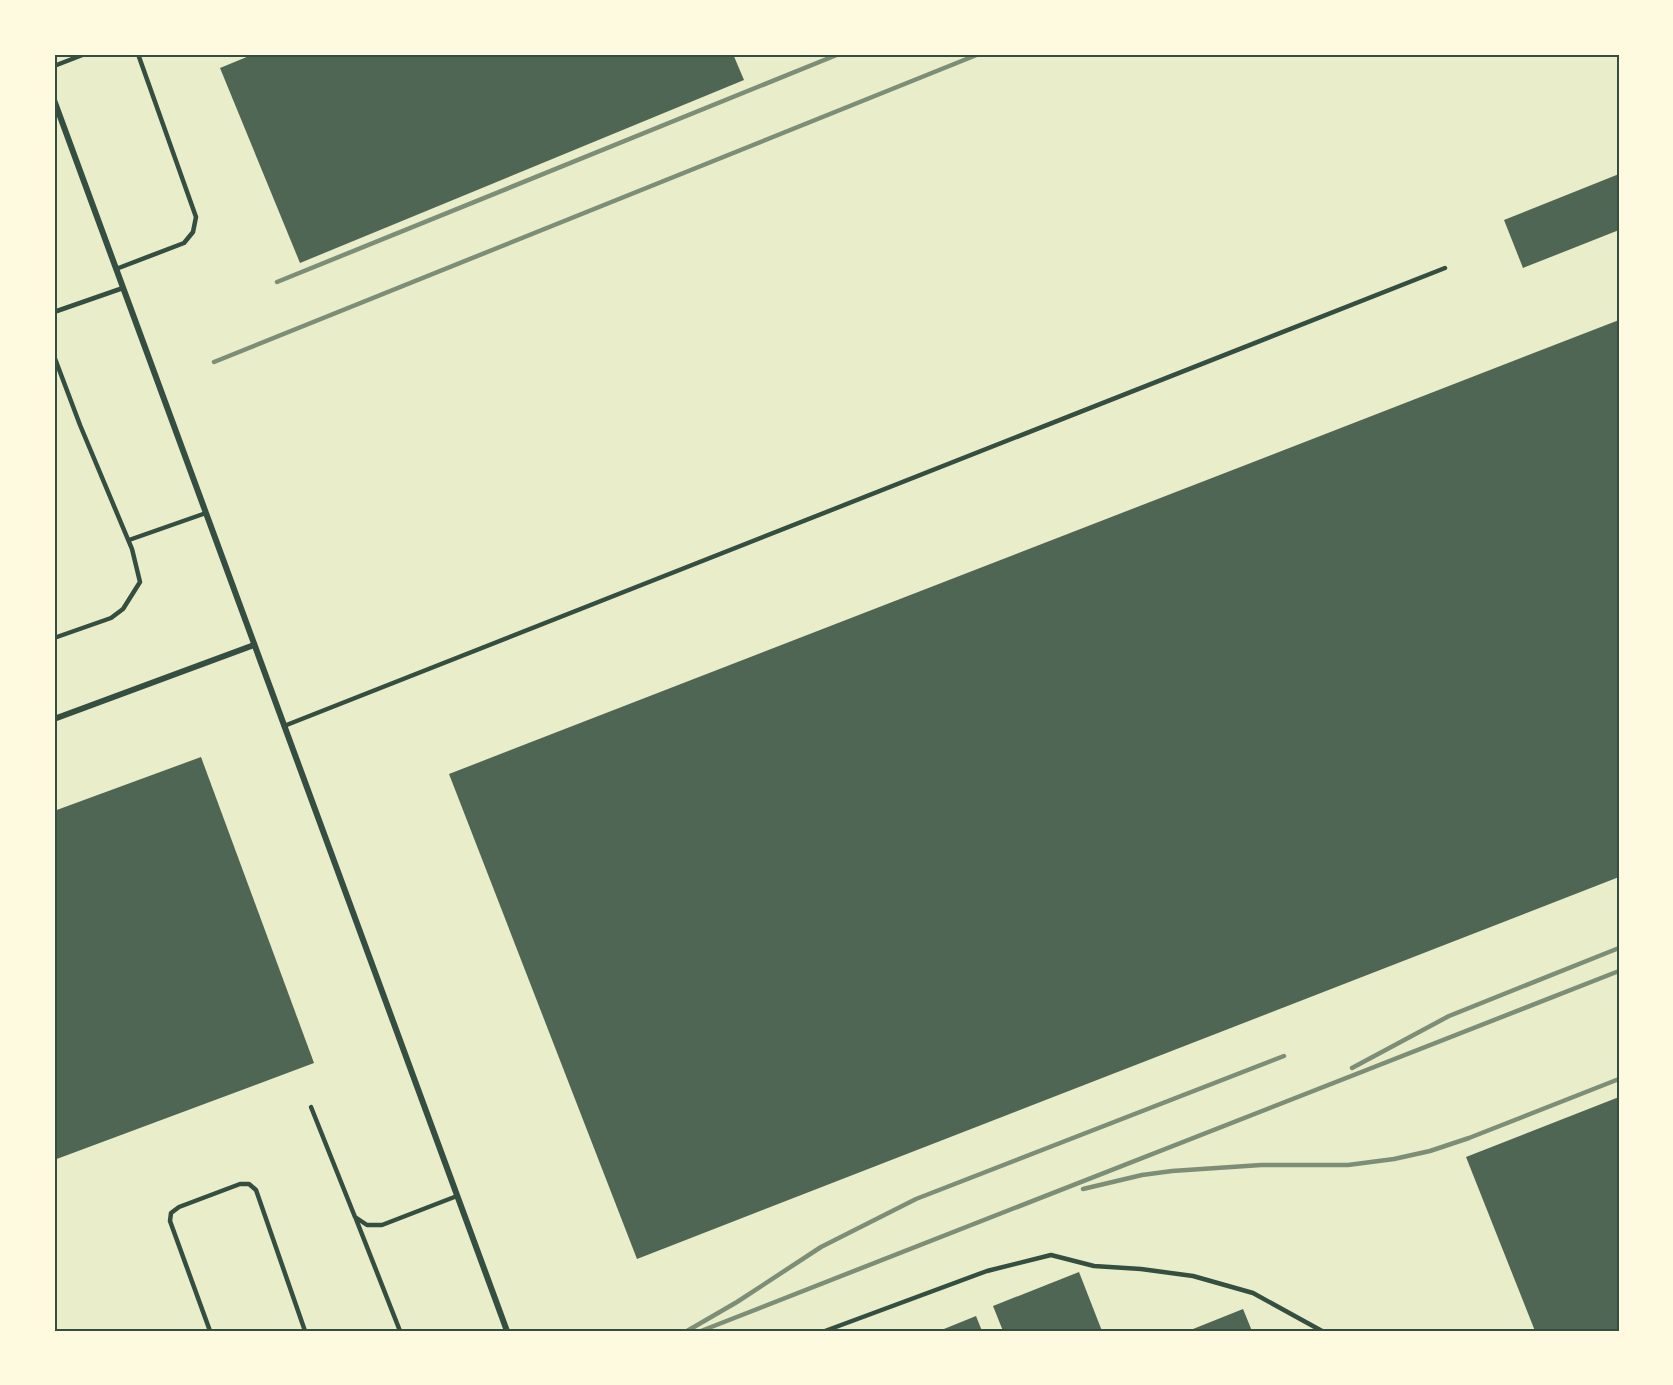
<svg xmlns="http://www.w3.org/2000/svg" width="1673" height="1385" viewBox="0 0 1673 1385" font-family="'Roboto Condensed',sans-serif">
<rect width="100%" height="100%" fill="#e9edc9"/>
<g fill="#4f6655">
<polygon points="254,54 733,54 744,80 300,263 220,68"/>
<polygon points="1619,174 1619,230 1523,268 1504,220"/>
<polygon points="1619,320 1619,877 637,1259 449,774"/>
<polygon points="201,757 314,1063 54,1160 54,811"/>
<polygon points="1619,1097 1619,1331 1535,1331 1466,1157"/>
<polygon points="1079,1272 1102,1331 1003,1331 993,1306"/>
<polygon points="1243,1309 1252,1331 1188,1331"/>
<polygon points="976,1316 982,1331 939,1331"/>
</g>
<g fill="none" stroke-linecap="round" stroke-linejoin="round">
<g stroke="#344e41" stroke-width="4.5">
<polyline points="54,66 85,54"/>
<polyline points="116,269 184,243 193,232 196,217 138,54"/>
<polyline points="54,312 123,288"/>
<polyline points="54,356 80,425 132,549 140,582 123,609 111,618 54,638"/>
<polyline points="129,540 206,513"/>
<polyline points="284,726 1445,268"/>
<polyline points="311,1107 355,1217 367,1225 382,1225 457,1196"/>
<polyline points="356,1219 400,1331"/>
<polyline points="210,1331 170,1221 171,1213 179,1207 240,1184 249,1184 256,1190 305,1331"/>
<polyline points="825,1331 987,1271 1051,1255 1094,1266 1141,1269 1193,1276 1253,1293 1322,1331"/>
</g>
<g stroke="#344e41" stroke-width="6">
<polyline points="54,100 507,1331"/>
<polyline points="54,719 254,645"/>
</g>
<g stroke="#7c8e77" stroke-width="4.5">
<polyline points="277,282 839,54"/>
<polyline points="214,362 979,54"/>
<polyline points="1352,1068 1449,1016 1619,948"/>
<polyline points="1083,1189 1142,1175 1172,1171 1261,1165 1348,1165 1394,1159 1430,1151 1469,1138 1619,1079"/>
<polyline points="687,1331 737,1302 821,1247 916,1199 1284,1056"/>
<polyline points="701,1331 1619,971"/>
</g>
</g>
<rect width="1673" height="1385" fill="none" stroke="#fefae0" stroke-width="111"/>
<rect x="56" y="56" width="1562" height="1274" fill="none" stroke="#344e41" stroke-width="2"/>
</svg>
